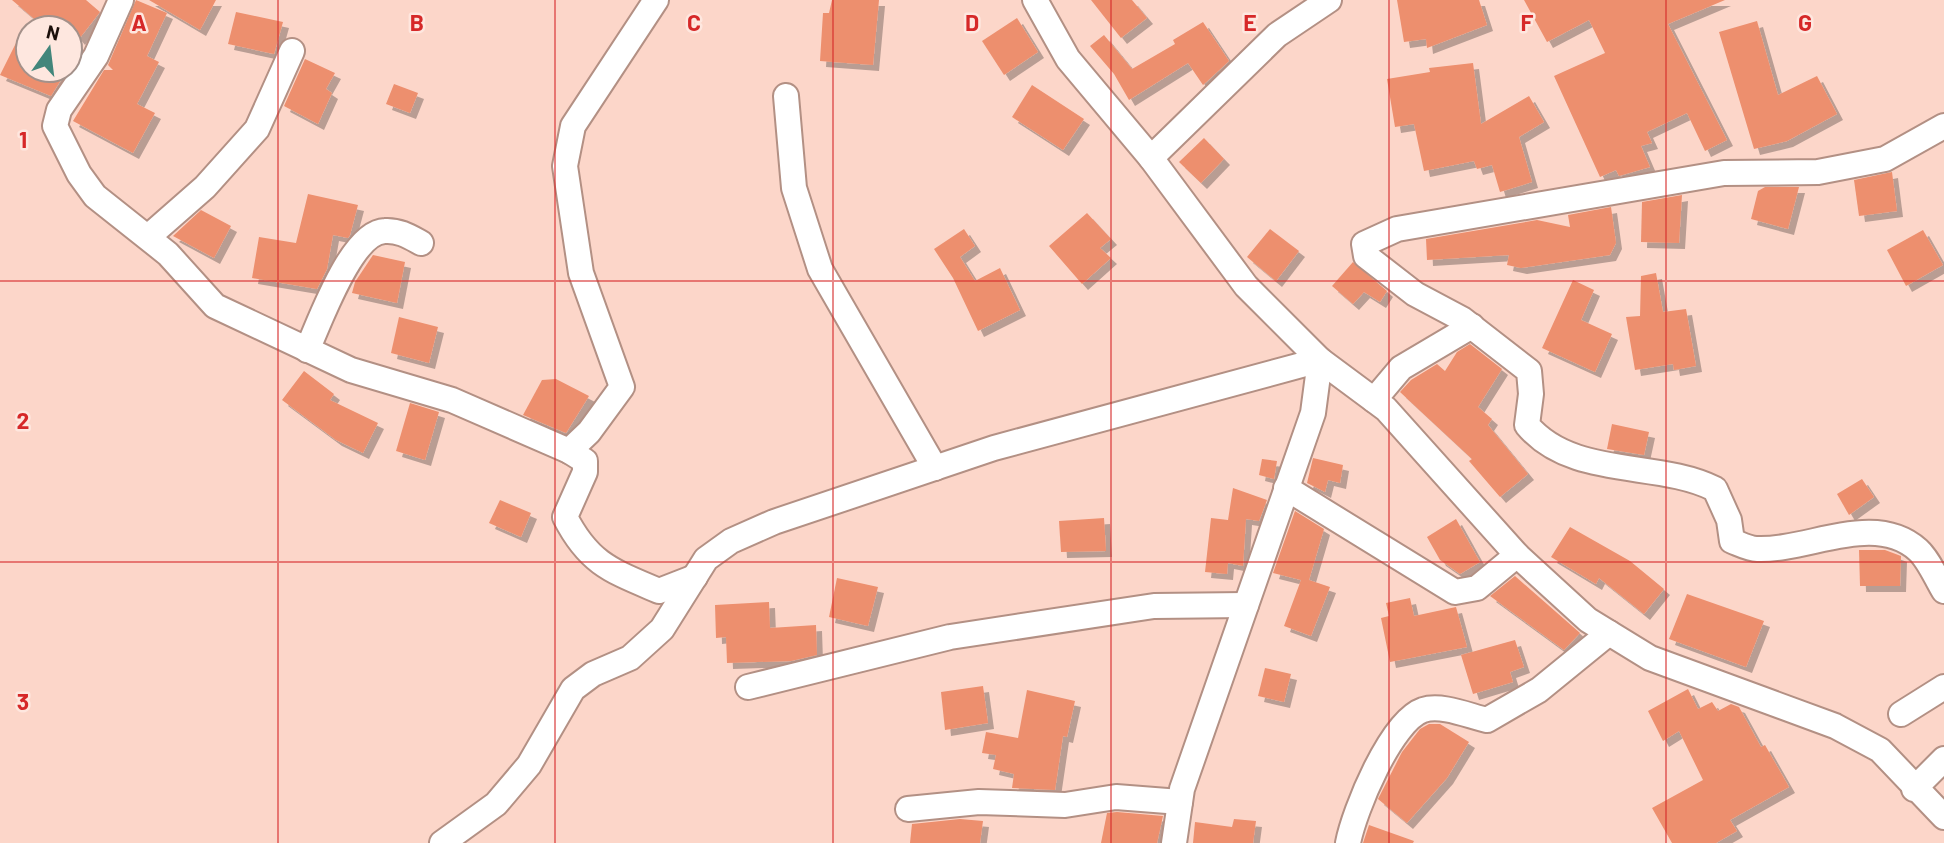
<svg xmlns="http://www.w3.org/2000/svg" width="1944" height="843" viewBox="0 0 1944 843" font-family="Barlow,sans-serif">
<defs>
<filter id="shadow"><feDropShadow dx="6" dy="6" stdDeviation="0" flood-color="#0004"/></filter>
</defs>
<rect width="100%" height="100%" fill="#fcd6c9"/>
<g fill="#ed8f6e" filter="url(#shadow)">
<polygon points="12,0 86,0 100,12 79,39 70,28 45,28"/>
<polygon points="136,0 167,13 147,56 159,62 137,104 155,113 133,153 73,121 104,70 113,70 108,65"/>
<polygon points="149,0 216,0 200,30"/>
<polygon points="832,0 879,0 873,65 820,61 823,13 829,13"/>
<polygon points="1091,0 1132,0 1147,18 1121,38"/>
<polygon points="1397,0 1479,0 1487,25 1427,48 1426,39 1404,42"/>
<polygon points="1524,0 1725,0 1668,24 1727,140 1705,151 1687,113 1647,132 1652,143 1641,146 1650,167 1619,176 1616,170 1600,177 1554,76 1605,53 1589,20 1547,42"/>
<polygon points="236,12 283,22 274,54 228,44"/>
<polygon points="1017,18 1038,52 1004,75 982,41"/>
<polygon points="1757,21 1778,95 1817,76 1837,114 1787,141 1754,149 1719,32"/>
<polygon points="1203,22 1229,61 1203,85 1188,63 1129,100 1114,74 1090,46 1104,35 1132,69 1175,44 1173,40"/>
<polygon points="16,43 28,48 28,70 67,70 51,96 0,75"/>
<polygon points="305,59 335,73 326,89 332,93 318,124 284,106"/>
<polygon points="1473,63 1481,124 1529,96 1544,122 1519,137 1532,182 1500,192 1492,165 1477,169 1474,161 1424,171 1414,124 1395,127 1387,79 1430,72 1429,68"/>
<polygon points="394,84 418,93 410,113 386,104"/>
<polygon points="1032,85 1084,119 1063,150 1012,117"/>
<polygon points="1204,138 1224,159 1201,183 1179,162"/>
<polygon points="1892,172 1897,211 1859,216 1854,180"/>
<polygon points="1765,187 1799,187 1788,229 1751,219 1758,191"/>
<polygon points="308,194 358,205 350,235 348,238 333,235 327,269 317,289 252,278 259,237 296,243"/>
<polygon points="1682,195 1679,243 1641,242 1642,202"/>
<polygon points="1611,207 1616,243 1610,255 1521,268 1507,265 1509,255 1427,260 1426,239 1537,220 1570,227 1568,215"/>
<polygon points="201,210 231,226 214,258 173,236"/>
<polygon points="1087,213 1111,239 1100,248 1111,258 1082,284 1049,246"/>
<polygon points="964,229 975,246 960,257 975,281 1000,268 1020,310 978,331 953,278 934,249"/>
<polygon points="1270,229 1299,251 1276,281 1247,257"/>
<polygon points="1923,230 1943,265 1906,286 1887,250"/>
<polygon points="373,255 405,262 397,303 352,293 355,282"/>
<polygon points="1353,262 1387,291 1380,302 1364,292 1353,304 1332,286"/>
<polygon points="1656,273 1663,312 1686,309 1696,366 1674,370 1673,364 1635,370 1626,317 1640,316 1641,276"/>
<polygon points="1573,280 1594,290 1581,320 1612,334 1595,372 1542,348"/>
<polygon points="399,317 438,327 429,363 391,353"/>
<polygon points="1470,344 1502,369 1478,407 1492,419 1488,425 1528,474 1500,497 1469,461 1472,459 1400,392 1411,380 1437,364 1445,371 1457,352"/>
<polygon points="304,371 334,394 330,400 378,423 363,453 336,440 282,400"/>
<polygon points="556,379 589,396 566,433 523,415 542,380"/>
<polygon points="410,403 439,412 425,460 396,451"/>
<polygon points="1612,424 1649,432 1644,455 1607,449"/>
<polygon points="1313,458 1343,465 1340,483 1328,480 1325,492 1307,483"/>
<polygon points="1262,459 1277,461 1274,479 1259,475"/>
<polygon points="1862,479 1874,497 1849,515 1837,494"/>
<polygon points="1233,488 1267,500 1259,521 1246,519 1243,566 1228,563 1227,574 1205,572 1211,518 1228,520"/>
<polygon points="500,500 531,513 521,537 489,523"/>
<polygon points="1295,511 1324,529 1309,580 1330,587 1311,636 1284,626 1301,580 1273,573"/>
<polygon points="1104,518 1106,551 1061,552 1059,521"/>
<polygon points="1456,519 1480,562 1460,574 1440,560 1427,537"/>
<polygon points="1570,527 1630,561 1664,589 1644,614 1599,578 1596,584 1551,557"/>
<polygon points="1859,550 1885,550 1901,556 1900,586 1860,586"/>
<polygon points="1515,576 1580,633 1564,650 1490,596"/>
<polygon points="837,578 878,587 868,626 829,617"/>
<polygon points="1687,594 1764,621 1746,667 1669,639"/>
<polygon points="1410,598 1414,616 1456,607 1467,647 1390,662 1381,618 1389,616 1386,603"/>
<polygon points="769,602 770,628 816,625 817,655 791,661 727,663 726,637 716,638 715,605"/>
<polygon points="1515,640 1524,667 1510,672 1513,682 1473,694 1461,655"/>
<polygon points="1265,668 1291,674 1284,702 1258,696"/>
<polygon points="983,686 988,723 945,730 941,692"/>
<polygon points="1688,689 1698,709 1712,702 1718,711 1731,704 1739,707 1761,747 1765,745 1789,787 1730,820 1737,831 1716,843 1672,843 1652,808 1703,780 1679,731 1663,741 1648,711"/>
<polygon points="1027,690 1075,701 1067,737 1063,736 1055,790 1012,788 1014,774 993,769 996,755 982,753 986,732 1018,738"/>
<polygon points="1429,724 1440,724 1469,742 1447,778 1407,823 1378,799 1402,752 1420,729"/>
<polygon points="1117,812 1163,816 1157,843 1101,843 1107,813"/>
<polygon points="960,819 983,821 980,843 910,843 912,824"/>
<polygon points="1234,819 1256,821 1253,843 1193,843 1195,822 1232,827"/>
<polygon points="1369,825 1414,841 1413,843 1363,843"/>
</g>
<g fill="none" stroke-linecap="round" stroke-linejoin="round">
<defs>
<g id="minor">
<path d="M121 0 96 56 59 110 55 126 79 174 95 196 168 254 215 306 351 370 452 400 569 451 585 461V472L565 517C589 564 612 571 659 591L695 577"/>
<polyline points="1035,0 1068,59 1151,158 1246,286 1320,360 1386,409 1517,555 1588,620 1650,658 1835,726 1880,750 1944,817"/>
<polyline points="786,96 794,188 820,269 935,468"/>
<path d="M1944 126 1885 159 1818 172 1724 173 1397 229 1364 244 1366 256 1415 294 1462 319 1529 371 1531 394 1527 425C1572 479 1658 460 1715 489L1729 520 1732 541C1740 544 1749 549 1757 549 1809 551 1874 511 1918 550 1929 560 1936 578 1944 591"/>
<polyline points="1151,158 1277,35 1329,0"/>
<polyline points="148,237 205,187 257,129 292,51"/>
<path d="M307 350C320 322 351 232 385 231 399 230 410 237 421 243"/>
<polyline points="1374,400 1401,368 1472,326"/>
<polyline points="569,451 589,432 622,387 581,273 565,166 573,126 656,0"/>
<polyline points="1286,488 1455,592 1477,588 1517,555"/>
<polyline points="748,687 950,637 1154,606 1246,605"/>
<polyline points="1901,714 1944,687"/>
<polyline points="1914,789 1944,759"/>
<polyline points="908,809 979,802 1065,805 1116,797 1180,802"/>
<polyline points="442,843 496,804 529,765 573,689 593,674 630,658 662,629 706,559 731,541 774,522 994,448 1320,360 1313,413 1182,789 1174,843"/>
<path d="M1348 843C1354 811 1391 721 1423 710 1442 704 1469 716 1487 720L1539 690 1609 633"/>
</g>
</defs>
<use href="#minor" stroke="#b39084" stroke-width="28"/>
<use href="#minor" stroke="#fff" stroke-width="24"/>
</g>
<path fill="none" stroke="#d62828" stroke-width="2" stroke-opacity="0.55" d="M278 0V843M555 0V843M833 0V843M1111 0V843M1389 0V843M1666 0V843M0 281H1944M0 562H1944"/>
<g font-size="23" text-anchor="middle" font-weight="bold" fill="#d62828" stroke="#fee7df" stroke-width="5" stroke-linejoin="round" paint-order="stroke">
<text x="139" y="31">A</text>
<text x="417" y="31">B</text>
<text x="694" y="31">C</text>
<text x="972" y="31">D</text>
<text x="1250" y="31">E</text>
<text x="1527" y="31">F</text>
<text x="1805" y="31">G</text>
<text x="23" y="148">1</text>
<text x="23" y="429">2</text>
<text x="23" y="710">3</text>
</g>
<g transform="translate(49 49) rotate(14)"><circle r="33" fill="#fee7df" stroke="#a4918a" stroke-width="2"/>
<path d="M0-5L12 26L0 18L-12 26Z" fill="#42867b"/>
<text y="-10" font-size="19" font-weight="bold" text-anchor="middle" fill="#1c100b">N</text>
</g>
</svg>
